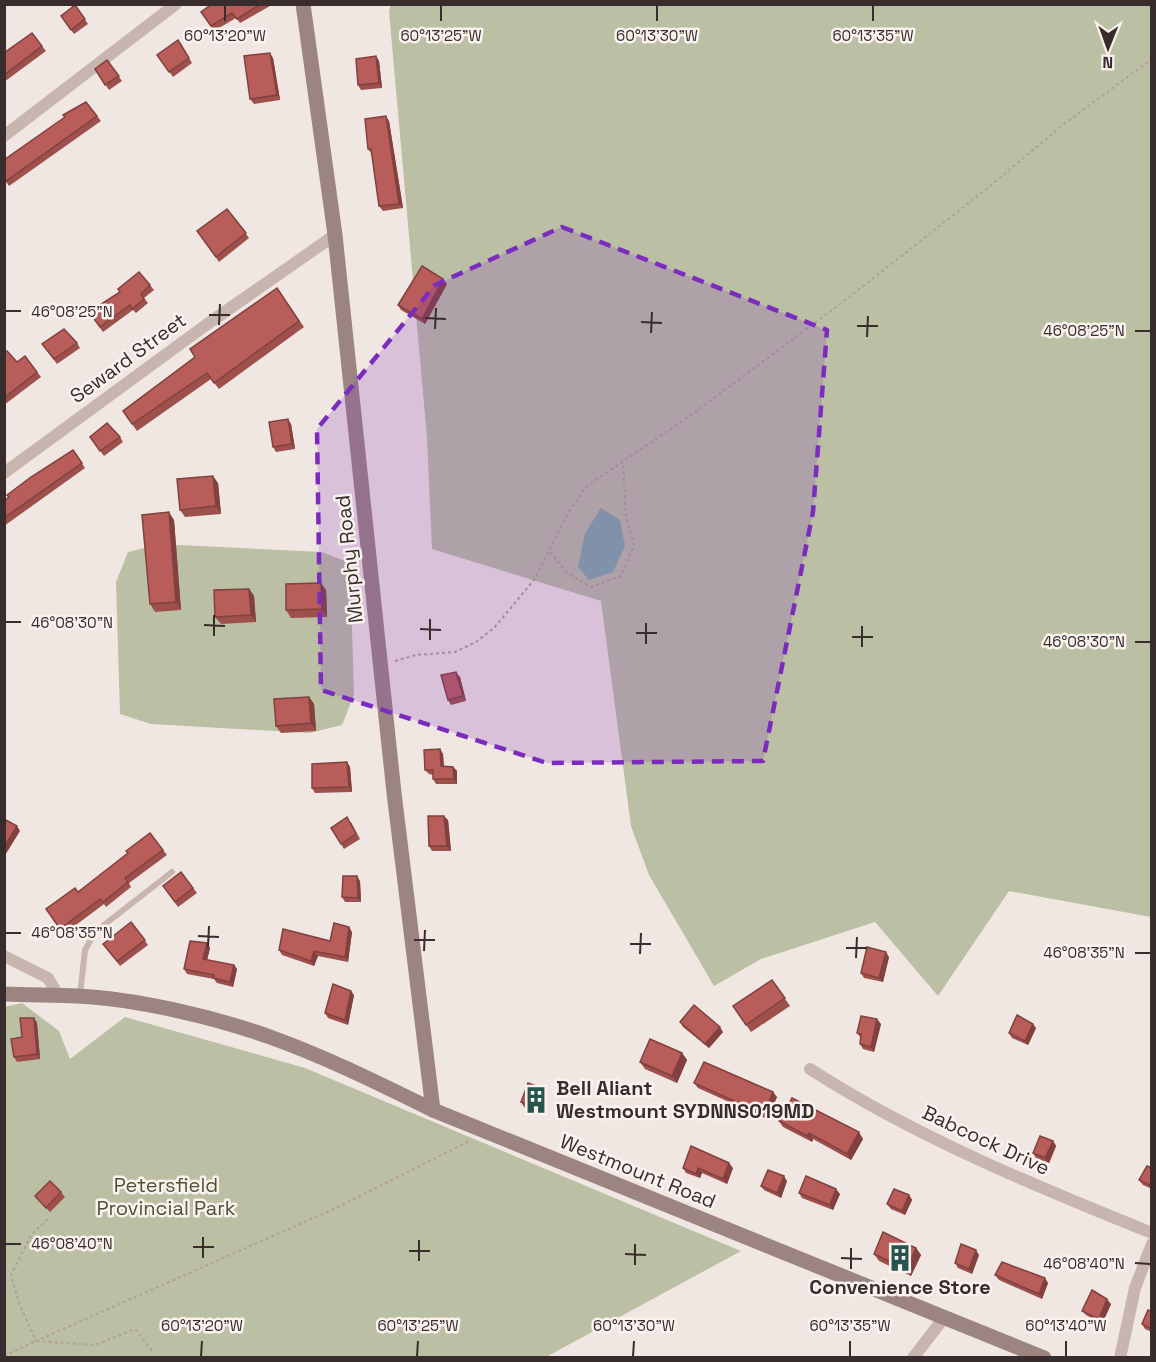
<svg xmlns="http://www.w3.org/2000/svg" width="1156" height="1362" viewBox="0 0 1156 1362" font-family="'Space Grotesk',sans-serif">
<rect width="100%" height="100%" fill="#f1e7e2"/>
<g fill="#bbbfa3">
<polygon points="391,4 1151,5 1151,917 1009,891 938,996 875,922 761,959 714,986 649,875 631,826 601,601 432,549 427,438 389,11"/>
<polygon points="160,544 322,552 350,563 354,695 342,725 310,733 151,724 120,714 116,582 128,552"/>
<polygon points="22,1003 59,1031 70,1059 125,1017 305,1068 741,1251 546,1357 5,1357 4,1007"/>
</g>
<polygon fill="#84aba5" points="601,508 620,520 625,546 613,572 589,580 578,567 585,533"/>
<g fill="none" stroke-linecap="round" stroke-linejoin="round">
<g stroke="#b49f99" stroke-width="2" stroke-dasharray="3 3" stroke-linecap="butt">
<polyline points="550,552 567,573 591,587 621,576 634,545 626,518 623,462"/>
<polyline points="395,661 416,655 455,652 476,642 494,628 534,580 568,513 586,487 695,412 848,298 989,187 1064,124 1152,59"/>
<polyline points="48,1219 31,1235 11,1275 20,1306 36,1341 336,1208 469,1141"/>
<polyline points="4,1356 36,1341 95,1345 135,1329 152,1351"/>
</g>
<polyline stroke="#c8b5af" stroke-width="6" points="80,995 85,950 95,932 172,872"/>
<g stroke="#c8b5af" stroke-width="12">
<polyline points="4,136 176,4"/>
<polyline points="4,473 206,325 335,235"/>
<polyline points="4,956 48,978 58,995"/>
<path d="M810 1069C916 1137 1035 1186 1152 1233"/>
<polyline points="913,1358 943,1319"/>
<polyline points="1120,1358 1135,1288 1152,1244"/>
</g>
<g stroke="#9c8580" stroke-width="15">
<polyline points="303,4 335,235 394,793 433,1110"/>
<path d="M4 994C29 995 53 995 78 996 137 999 214 1017 270 1037 326 1057 380 1084 433 1110L1044 1358"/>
</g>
</g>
<g fill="#9e504d">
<polygon points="212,4 269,4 270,6 240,23 236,18 214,31 201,12"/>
<polygon points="75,5 88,24 74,34 61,16"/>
<polygon points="178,40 192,63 173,77 157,55"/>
<polygon points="42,46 46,51 4,82 4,53"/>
<polygon points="376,56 379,61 382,88 361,90 358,85"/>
<polygon points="273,58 280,100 254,104 250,99"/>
<polygon points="107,60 122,81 109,90 95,69"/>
<polygon points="97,116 101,121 9,186 4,179"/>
<polygon points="389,121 403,208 383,211 379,206 372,154 368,149"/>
<polygon points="227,209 249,238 219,262 197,231"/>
<polygon points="447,284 425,324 401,310 398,305"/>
<polygon points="150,285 154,290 144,298 148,303 136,313 133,310 103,332 89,312"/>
<polygon points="277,288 304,327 219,389 211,379 137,431 123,411 195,357"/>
<polygon points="77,343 80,348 57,364 42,344"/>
<polygon points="4,353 17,362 25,356 41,377 4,405"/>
<polygon points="291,424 295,449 276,452 273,447"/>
<polygon points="90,437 120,437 123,442 104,456"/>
<polygon points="73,450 85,468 4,526 4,501"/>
<polygon points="218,483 221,514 185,517 180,510"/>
<polygon points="174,520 181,610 155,612 150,604"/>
<polygon points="249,589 254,596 256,622 221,624 215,617"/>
<polygon points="326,590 327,617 291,618 286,610"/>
<polygon points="460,677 466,701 451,705 448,700"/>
<polygon points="309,697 314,704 316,731 281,733 276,726"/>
<polygon points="440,749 443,754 444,766 453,767 457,771 457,784 436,784 433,779 433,775 429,774 425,770"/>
<polygon points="347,762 350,767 352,792 315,793 312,788"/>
<polygon points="448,820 451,851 432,851 429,846"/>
<polygon points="351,822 360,839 344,849 331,828"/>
<polygon points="150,833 167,855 129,883 131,887 106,907 104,904 64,934 46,909 78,892 128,853"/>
<polygon points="181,872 197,893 178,907 163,886"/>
<polygon points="360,881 361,902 345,902 342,897"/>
<polygon points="131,922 148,945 120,966 103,944"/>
<polygon points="352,932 348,962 318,956 314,966 282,955 279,950 330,941"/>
<polygon points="207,943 210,948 207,960 234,965 237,969 233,987 217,983 214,979 187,974 184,969"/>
<polygon points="889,957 883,982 864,978 861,973"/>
<polygon points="772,980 790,1006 751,1032 733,1006"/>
<polygon points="354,995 348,1025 328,1018 325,1013"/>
<polygon points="34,1018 37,1023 40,1059 17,1062 14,1057 22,1037"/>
<polygon points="680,1022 723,1032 709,1048 683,1027"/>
<polygon points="881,1024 874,1052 863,1049 860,1044 861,1038 857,1033"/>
<polygon points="1036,1028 1028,1045 1012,1038 1009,1033"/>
<polygon points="682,1053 687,1060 677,1083 645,1069 640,1062"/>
<polygon points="694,1083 777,1097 767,1119 698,1088"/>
<polygon points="547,1094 540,1113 524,1107 521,1102"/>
<polygon points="779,1121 863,1139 851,1160 813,1139 812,1142 783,1127"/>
<polygon points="1053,1141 1056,1146 1049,1163 1036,1158 1033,1153"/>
<polygon points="683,1168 733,1168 727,1184 702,1173 700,1178 686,1173"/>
<polygon points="1152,1168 1152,1189 1143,1185 1139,1180"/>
<polygon points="787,1181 781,1198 764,1190 761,1186"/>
<polygon points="61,1192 65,1197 50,1212 35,1196"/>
<polygon points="799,1193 840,1194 833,1210 802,1198"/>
<polygon points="909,1195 912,1200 905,1215 891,1209 887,1204"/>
<polygon points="916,1248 921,1255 911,1276 879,1261 874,1254"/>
<polygon points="979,1255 972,1274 958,1268 955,1263"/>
<polygon points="995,1275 1048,1283 1042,1299 999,1280"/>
<polygon points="1111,1304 1102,1324 1086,1315 1082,1311"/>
<polygon points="1152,1311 1152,1332 1145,1329 1142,1324"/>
</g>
<g fill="#81413e">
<polygon points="270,53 273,58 280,100 277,95"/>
<polygon points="376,56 379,61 382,88 379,83"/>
<polygon points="386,116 389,121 403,208 399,204"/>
<polygon points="443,279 447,284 425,324 422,319"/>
<polygon points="288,419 291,424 295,449 292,444"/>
<polygon points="213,476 218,483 221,514 216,506"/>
<polygon points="169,512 174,520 181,610 176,602"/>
<polygon points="321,583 326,590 327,617 322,609"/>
<polygon points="249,589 254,596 256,622 251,615"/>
<polygon points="456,672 460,677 466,701 463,696"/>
<polygon points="309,697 314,704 316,731 311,723"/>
<polygon points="440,749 443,754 444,771 441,766"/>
<polygon points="347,762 350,767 352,792 349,787"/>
<polygon points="453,767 457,771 457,784 454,779"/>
<polygon points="444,816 448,820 451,851 447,846"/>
<polygon points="17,826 20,831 4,857 4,847"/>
<polygon points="357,876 360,881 361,902 358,898"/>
<polygon points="349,927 352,932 348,962 345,957"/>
<polygon points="207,943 210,948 206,964 203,959"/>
<polygon points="314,951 318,956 314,966 311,961"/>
<polygon points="886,952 889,957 883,982 879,978"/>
<polygon points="234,965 237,969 233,987 230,982"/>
<polygon points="351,991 354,995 348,1025 345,1020"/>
<polygon points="34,1018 37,1023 40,1059 37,1054"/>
<polygon points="877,1019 881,1024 874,1052 871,1047"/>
<polygon points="1033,1024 1036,1028 1028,1045 1025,1041"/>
<polygon points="720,1027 723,1032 709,1048 705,1044"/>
<polygon points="682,1053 687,1060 677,1083 672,1076"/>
<polygon points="544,1089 547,1094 540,1113 537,1108"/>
<polygon points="773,1092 777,1097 767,1119 764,1114"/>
<polygon points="859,1132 863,1139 851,1160 847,1154"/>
<polygon points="809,1133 813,1139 812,1142 807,1136"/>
<polygon points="1053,1141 1056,1146 1049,1163 1045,1158"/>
<polygon points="729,1163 733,1168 727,1184 723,1179"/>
<polygon points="698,1168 702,1173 700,1178 696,1174"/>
<polygon points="784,1176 787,1181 781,1198 777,1193"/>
<polygon points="836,1189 840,1194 833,1210 830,1205"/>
<polygon points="909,1195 912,1200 905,1215 902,1211"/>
<polygon points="916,1248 921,1255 911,1276 906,1269"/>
<polygon points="976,1250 979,1255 972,1274 969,1269"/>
<polygon points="1045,1278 1048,1283 1042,1299 1039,1294"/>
<polygon points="1107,1299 1111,1304 1102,1324 1099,1319"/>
</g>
<g fill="#b85d59" stroke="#81413e" stroke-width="1.5">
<polygon points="212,4 261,4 237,19 232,13 211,26 201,12"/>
<polygon points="75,5 85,19 71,30 61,16"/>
<polygon points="32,33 42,46 4,75 4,53"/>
<polygon points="178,40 189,58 169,72 157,55"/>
<polygon points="270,53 277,95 250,99 244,56"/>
<polygon points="376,56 379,83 358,85 356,59"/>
<polygon points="107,60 119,76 105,85 95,69"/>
<polygon points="86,102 97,116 6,181 4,179 4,160 65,117 63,115"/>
<polygon points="386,116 399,204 379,206 371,149 368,149 365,119"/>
<polygon points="227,209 246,233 216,257 197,231"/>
<polygon points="422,266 443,279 422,319 398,305"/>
<polygon points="139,272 150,285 141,294 144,299 132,309 130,305 100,327 89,312 120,292 118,289"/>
<polygon points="277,288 299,321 214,383 207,373 132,424 123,411 195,357 190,349"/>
<polygon points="64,329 77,343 54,359 42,344"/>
<polygon points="7,351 17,362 25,356 37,372 4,398 4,353"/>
<polygon points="288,419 292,444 273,447 269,422"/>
<polygon points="107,423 120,437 100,451 90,437"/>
<polygon points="73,450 82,463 4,518 4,501 9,497 7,495 31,477"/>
<polygon points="213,476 216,506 180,510 177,479"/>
<polygon points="169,512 176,602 150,604 142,515"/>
<polygon points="321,583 322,609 286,610 286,584"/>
<polygon points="249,589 251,615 215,617 214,590"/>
<polygon points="456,672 463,696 448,700 441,675"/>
<polygon points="309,697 311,723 276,726 274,699"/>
<polygon points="440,749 441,766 453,767 454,779 433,779 433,770 425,770 424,750"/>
<polygon points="347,762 349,787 312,788 312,764"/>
<polygon points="428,816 444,816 447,846 429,846"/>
<polygon points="347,817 356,834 341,844 331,828"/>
<polygon points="4,819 17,826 4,847"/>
<polygon points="150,833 163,850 125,878 128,882 103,902 100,899 60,929 46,909 75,888 78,892 128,853 126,851"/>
<polygon points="181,872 193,888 175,902 163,886"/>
<polygon points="343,876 357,876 358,898 342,897"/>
<polygon points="131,922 145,940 117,961 103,944"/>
<polygon points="334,923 349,927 345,957 314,951 311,961 279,950 283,929 330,941"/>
<polygon points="190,941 207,943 203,959 234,965 230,982 213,978 214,975 184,969"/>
<polygon points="867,947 886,952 879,978 861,973"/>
<polygon points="772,980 785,998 746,1025 733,1006"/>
<polygon points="333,984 351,991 345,1020 325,1013"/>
<polygon points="694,1005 720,1027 705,1044 680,1022"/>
<polygon points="1017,1015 1033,1024 1025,1041 1009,1033"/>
<polygon points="861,1016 877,1019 871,1047 860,1044 861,1034 857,1033"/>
<polygon points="20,1018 34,1018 37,1054 14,1057 11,1039 22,1037"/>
<polygon points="650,1039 682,1053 672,1076 640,1062"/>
<polygon points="704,1062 773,1092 764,1114 694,1083"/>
<polygon points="528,1083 544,1089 537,1108 521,1102"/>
<polygon points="792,1098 859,1132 847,1154 809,1133 807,1136 779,1121"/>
<polygon points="1040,1136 1053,1141 1045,1158 1033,1153"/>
<polygon points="691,1146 729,1163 723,1179 698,1168 696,1174 683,1168"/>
<polygon points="1147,1166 1152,1168 1152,1186 1139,1180"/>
<polygon points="768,1170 784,1176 777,1193 761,1186"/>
<polygon points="806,1176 836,1189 830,1205 799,1193"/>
<polygon points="50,1181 61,1192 46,1208 35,1196"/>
<polygon points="894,1189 909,1195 902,1211 887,1204"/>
<polygon points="883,1232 916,1248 906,1269 874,1254"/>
<polygon points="961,1244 976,1250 969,1269 955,1263"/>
<polygon points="1002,1262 1045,1278 1039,1294 995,1275"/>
<polygon points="1092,1290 1107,1299 1099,1319 1082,1311"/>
<polygon points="1148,1310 1152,1311 1152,1329 1142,1324"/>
</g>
<path fill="#7b2cbf" fill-opacity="0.2" stroke="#7b2cbf" stroke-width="4.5" stroke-dasharray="12 8" stroke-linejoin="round" d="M562 227 827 330 813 512 763 761 547 763 321 690 317 429 435 285Z"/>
<path fill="none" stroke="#382d2c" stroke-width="2" d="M225 21V6M441 21V6M657 21V6M873 21V6M6 311H21M209 315H230M425 318 446 319M641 322 662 323M219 325 220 304M857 326H878M435 329 436 308M1135 331H1150M651 333 652 312M867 337 868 316M6 622H21M204 625 225 626M420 629 441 630M636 633H657M214 636V615M852 637H873M430 640V619M1135 642H1150M646 644V623M862 647V626M6 933H21M198 936 219 937M414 940H435M630 944H651M208 947 209 926M846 948H867M424 951 425 930M1135 953H1150M640 954 641 933M856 958 857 937M6 1244H21M193 1247H214M409 1251H430M625 1254 646 1255M203 1258V1237M841 1258 862 1259M419 1261V1240M1135 1263 1150 1264M635 1265V1244M851 1269V1248M201 1356 202 1341M417 1356 418 1341M633 1356 634 1341M850 1356V1341M1066 1356V1341"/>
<defs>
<symbol id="building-bare" viewBox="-9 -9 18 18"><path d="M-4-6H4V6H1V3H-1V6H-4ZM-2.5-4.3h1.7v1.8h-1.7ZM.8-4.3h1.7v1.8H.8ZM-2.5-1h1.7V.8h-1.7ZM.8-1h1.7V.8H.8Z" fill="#26554f" stroke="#f9f2ee" stroke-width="2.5" paint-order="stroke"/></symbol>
</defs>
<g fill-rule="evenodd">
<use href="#building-bare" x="517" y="1081" width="38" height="38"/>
<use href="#building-bare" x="881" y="1239" width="38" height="38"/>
</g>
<g text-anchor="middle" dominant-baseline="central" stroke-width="5" stroke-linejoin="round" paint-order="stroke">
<g font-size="20" fill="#382d2c" stroke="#f9f2ee">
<text transform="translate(128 358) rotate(-36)">Seward Street</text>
<text transform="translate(349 559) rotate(-96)">Murphy Road</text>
<text transform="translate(986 1140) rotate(25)">Babcock Drive</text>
<text transform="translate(638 1171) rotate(22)">Westmount Road</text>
</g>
<g font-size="20" font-weight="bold" fill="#382d2c" stroke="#f9f2ee" text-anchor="start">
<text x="556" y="1088">Bell Aliant<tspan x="556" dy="23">Westmount SYDNNS019MD</tspan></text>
<text x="900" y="1287" text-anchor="middle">Convenience Store</text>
</g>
<g font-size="20" fill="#4e5333" stroke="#f9f2ee">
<text x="166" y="1185">Petersfield<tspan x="166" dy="23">Provincial Park</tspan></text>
</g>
</g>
<g font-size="15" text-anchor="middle" fill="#382d2c" stroke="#f9f2ee" stroke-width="5" stroke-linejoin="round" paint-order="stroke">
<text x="225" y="41">60°13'20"W</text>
<text x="441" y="41">60°13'25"W</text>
<text x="657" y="41">60°13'30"W</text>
<text x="873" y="41">60°13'35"W</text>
<text x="72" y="317">46°08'25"N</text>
<text x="1084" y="336">46°08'25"N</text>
<text x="72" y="628">46°08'30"N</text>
<text x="1084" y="647">46°08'30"N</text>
<text x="72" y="938">46°08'35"N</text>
<text x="1084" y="958">46°08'35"N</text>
<text x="72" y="1249">46°08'40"N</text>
<text x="1084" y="1269">46°08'40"N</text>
<text x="202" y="1331">60°13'20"W</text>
<text x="418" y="1331">60°13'25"W</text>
<text x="634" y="1331">60°13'30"W</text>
<text x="850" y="1331">60°13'35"W</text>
<text x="1066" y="1331">60°13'40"W</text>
</g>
<rect width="1156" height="1362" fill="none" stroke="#382d2c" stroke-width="12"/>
<g transform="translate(1108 48) rotate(181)" stroke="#f9f2ee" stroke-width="4.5" paint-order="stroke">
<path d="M0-4.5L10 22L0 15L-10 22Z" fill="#382d2c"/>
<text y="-9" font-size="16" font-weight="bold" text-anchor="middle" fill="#382d2c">N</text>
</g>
</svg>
